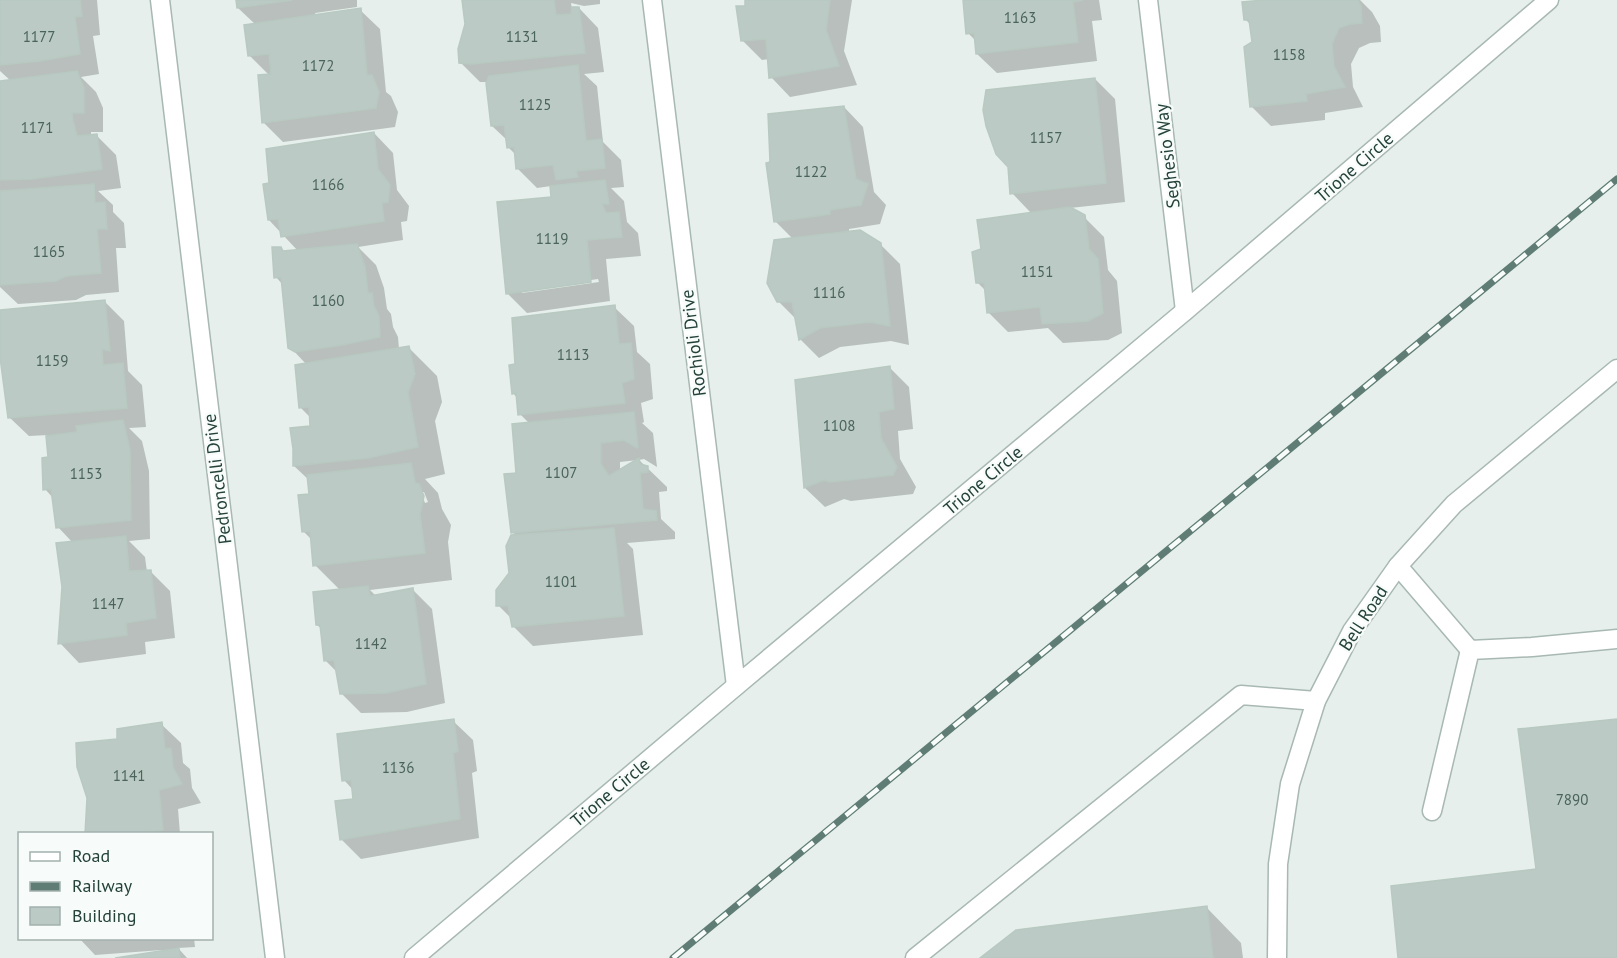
<svg xmlns="http://www.w3.org/2000/svg" width="1617" height="958" viewBox="0 0 1617 958" font-family="'PT Sans',sans-serif">
<rect width="100%" height="100%" fill="#e6efeb"/>
<g fill="#0003" fill-rule="evenodd">
<polygon points="0,0 97,0 100,35 93,36 99,74 81,77 96,92 103,108 103,132 91,132 91,136 96,135 116,155 121,188 98,191 113,205 113,212 124,223 126,248 116,248 119,292 86,295 76,300 18,304 0,287 0,83 11,81 0,71"/>
<polygon points="238,0 357,0 357,7 315,13 316,16 360,10 380,29 386,92 391,96 398,112 395,127 283,142 264,123 270,76 249,55 256,25 238,8"/>
<path d="M463 0H600V4L584 6 571 3 572 9 579 8 598 28 604 72 584 74 597 86 603 142 621 160 624 187 611 188 624 201 627 222 638 233 641 256 606 259 610 301 527 313 507 293 552 199 551 186 537 188 517 168 516 155 508 147V141L492 126 488 82H480L460 62 466 24ZM598 279 599 282 522 293V290Z"/>
<polygon points="746,0 852,0 844,51 857,85 790,97 771,77 769,59 762,60 742,40"/>
<polygon points="964,0 1099,0 1102,20 1092,21 1097,61 997,73 977,54 976,41 968,33"/>
<polygon points="1279,0 1360,0 1372,12 1380,26 1381,42 1370,43 1359,48 1351,64 1353,87 1363,107 1325,113 1325,120 1271,126 1251,106 1253,43 1251,25 1246,20"/>
<polygon points="1095,79 1115,99 1125,202 1070,208 1084,217 1104,237 1108,270 1117,281 1122,333 1108,340 1063,343 1048,328 1008,332 988,312 986,291 977,282 982,250 1032,214 1012,193"/>
<polygon points="844,107 863,127 874,192 886,205 880,224 849,229 849,232 880,244 900,264 909,345 891,341 840,347 819,358 800,339 797,320 778,301 793,239 775,221"/>
<path d="M374 133 393 153 397 190 409 206 407 221 401 222 403 240 358 247 376 265 384 288 387 309 391 314 393 327 398 337 399 349 409 348 437 376 442 402 435 421 445 474 425 479 438 493 442 509 451 525 448 542 452 580 370 590 376 596 412 589 432 609 445 703 407 712 361 713 341 693 338 673 325 660 322 629 317 625 340 590 315 565 312 540 304 532 310 495 309 480 294 466 295 449 312 427 311 418 300 407 307 365 290 347 283 285 276 277 281 249 285 253 298 251 269 220ZM421 492H424L428 502 425 503Z"/>
<polygon points="105,302 124,321 128,371 142,385 146,427 129,428 142,441 149,471 150,539 129,541 145,557 147,572 151,572 170,591 175,638 145,642 146,654 79,663 60,643 73,543 58,527 54,499 45,489 50,458 48,435 29,436 9,417 0,346 0,312"/>
<path d="M614 307 634 326 637 352 650 364 653 399 641 403 644 422 642 423 653 433 657 467 644 459 639 460 667 487V491L659 492 661 519 675 532V539L627 543 633 549 643 635 533 646 513 626 512 619 498 605 511 574 517 537 513 532 518 475 529 423 520 414 518 399 513 393 516 366ZM638 460 620 471V462Z"/>
<polygon points="889,367 909,387 913,429 898,431 900,459 916,487 913,494 851,501 844,499 825,507 805,488 797,381"/>
<polygon points="453,721 473,740 477,771 472,773 479,838 361,859 341,839 355,800 354,791 344,780"/>
<polygon points="161,724 181,743 183,763 190,769 192,788 201,803 178,809 180,834 87,834 119,740"/>
<polygon points="1207,908 1241,943 1243,958 982,958"/>
<polygon points="79,938 194,938 195,947 178,948 187,958 125,958 163,952 162,950 95,955"/>
</g>
<g fill="#bbcac4" stroke="#b8c9c2" stroke-width="1.5">
<polygon points="0,0 80,0 82,16 75,17 80,54 40,61 0,65"/>
<polygon points="236,0 292,0 237,8"/>
<polygon points="462,0 554,0 556,15 571,14 572,7 579,7 585,53 471,64 459,63 458,49 465,24"/>
<polygon points="745,0 830,0 826,30 839,66 769,78 766,39 741,41 736,6 745,6"/>
<polygon points="963,0 1083,0 1073,2 1078,42 976,54 974,33 966,34"/>
<polygon points="1264,0 1358,0 1361,6 1362,23 1350,24 1339,28 1332,44 1334,66 1345,87 1306,94 1307,101 1250,107 1244,47 1252,42 1249,20 1244,20 1242,2"/>
<polygon points="361,8 367,75 372,75 379,92 376,108 262,123 258,75 271,74 269,54 248,56 244,25"/>
<polygon points="578,65 586,141 602,139 605,168 576,171 578,177 556,180 553,165 516,169 514,147 507,148 504,125 491,126 486,83 489,76"/>
<polygon points="77,71 84,88 84,113 72,113 73,121 77,136 97,134 102,169 32,179 0,180 0,81"/>
<polygon points="1095,78 1106,183 1010,194 1008,167 996,154 986,126 983,110 986,90"/>
<polygon points="844,106 856,179 868,184 861,205 830,210 830,214 774,222 766,163 770,162 768,114"/>
<polygon points="374,132 378,169 390,185 388,202 382,203 384,221 281,237 278,219 268,220 263,184 269,183 266,149"/>
<polygon points="605,180 609,204 602,204 606,213 619,212 622,237 587,240 591,282 506,294 497,202 551,197 550,186"/>
<polygon points="94,184 95,203 105,202 107,229 97,229 101,273 66,276 56,281 0,285 0,191"/>
<polygon points="1070,207 1085,215 1089,249 1098,259 1103,313 1088,321 1042,324 1040,307 987,313 984,283 976,283 972,252 981,249 977,220"/>
<polygon points="860,230 881,243 890,326 870,322 820,328 799,340 792,302 777,302 767,283 774,240"/>
<polygon points="357,244 365,267 368,293 372,293 374,306 379,316 380,337 342,345 295,352 288,348 281,277 274,278 272,247 281,247 283,251"/>
<polygon points="105,300 110,351 102,349 103,365 123,363 127,408 8,418 0,357 0,310"/>
<polygon points="615,305 619,344 631,343 634,379 622,383 625,403 518,415 516,393 512,394 509,365 515,364 512,318"/>
<polygon points="409,346 415,374 408,392 418,447 368,458 293,466 293,449 290,428 310,426 309,407 299,408 295,365"/>
<polygon points="890,366 894,409 879,412 881,438 897,467 893,475 830,482 824,480 804,488 795,380"/>
<polygon points="634,412 638,447 637,448 624,440 601,443 601,464 609,476 639,458 640,464 648,466 648,472 640,473 643,509 656,511 657,520 511,533 504,474 516,473 512,424"/>
<polygon points="123,420 130,450 131,520 56,528 51,489 43,490 42,458 48,457 46,436 77,432 76,426"/>
<polygon points="411,463 415,483 419,484 424,496 420,514 425,553 313,566 310,531 302,532 298,495 309,494 307,475"/>
<polygon points="614,528 624,616 512,627 508,606 496,606 496,590 509,573 506,546 511,535"/>
<polygon points="126,536 129,571 151,570 156,618 126,623 127,635 58,644 62,587 56,543"/>
<polygon points="368,586 370,596 413,588 426,684 386,693 340,694 334,660 324,661 320,625 316,625 313,592"/>
<polygon points="454,719 458,751 453,753 460,819 340,840 335,801 353,799 351,780 342,781 337,734"/>
<polygon points="1617,719 1617,958 1398,958 1391,886 1536,869 1518,729"/>
<polygon points="162,722 165,749 171,748 173,767 182,784 159,790 163,830 136,834 85,834 87,798 77,767 76,743 117,739 117,729"/>
<polygon points="1207,906 1213,958 980,958 1016,930"/>
<polygon points="179,948 180,958 115,958"/>
</g>
<g fill="none" stroke-linecap="round" stroke-linejoin="round">
<defs>
<g id="lane">
<polyline points="1398,566 1470,650"/>
<polyline points="1432,811 1470,650 1532,647 1617,639"/>
<polyline points="915,958 1241,695 1316,701"/>
</g>
<g id="street">
<polyline points="160,0 275,958"/>
<polyline points="652,0 736,686"/>
<polyline points="1148,0 1185,311"/>
<polyline points="414,958 736,686 1185,311 1549,0"/>
<polyline points="1277,958 1278,864 1290,784 1316,701 1352,631 1398,566 1454,504 1617,369"/>
</g>
</defs>
<use href="#lane" stroke="#a8b8b2" stroke-width="21"/>
<use href="#street" stroke="#a8b8b2" stroke-width="21"/>
<use href="#lane" stroke="#fff" stroke-width="18"/>
<use href="#street" stroke="#fff" stroke-width="18"/>
<defs>
<polyline id="rail" points="673,958 1617,179"/>
</defs>
<use href="#rail" stroke="#5f7d75" stroke-width="7"/>
<use href="#rail" stroke="#f7fbf9" stroke-width="4.5" stroke-dasharray="14" stroke-linecap="butt"/>
</g>
<g text-anchor="middle" dominant-baseline="central" stroke-width="4.5" stroke-linejoin="round" paint-order="stroke">
<g font-size="15" fill="#4a645c">
<text x="1020" y="17">1163</text>
<text x="39" y="36">1177</text>
<text x="522" y="36">1131</text>
<text x="1289" y="54">1158</text>
<text x="318" y="65">1172</text>
<text x="535" y="104">1125</text>
<text x="37" y="127">1171</text>
<text x="1046" y="137">1157</text>
<text x="811" y="171">1122</text>
<text x="328" y="184">1166</text>
<text x="552" y="238">1119</text>
<text x="49" y="251">1165</text>
<text x="1037" y="271">1151</text>
<text x="829" y="292">1116</text>
<text x="328" y="300">1160</text>
<text x="573" y="354">1113</text>
<text x="52" y="360">1159</text>
<text x="839" y="425">1108</text>
<text x="561" y="472">1107</text>
<text x="86" y="473">1153</text>
<text x="561" y="581">1101</text>
<text x="108" y="603">1147</text>
<text x="371" y="643">1142</text>
<text x="398" y="767">1136</text>
<text x="129" y="775">1141</text>
<text x="1572" y="799">7890</text>
</g>
<g font-size="18" fill="#24423a" stroke="#f7fbf9">
<text transform="translate(1167 156) rotate(-97)">Seghesio Way</text>
<text transform="translate(1354 167) rotate(-41)">Trione Circle</text>
<text transform="translate(693 343) rotate(-97)">Rochioli Drive</text>
<text transform="translate(217 479) rotate(-97)">Pedroncelli Drive</text>
<text transform="translate(983 480) rotate(-40)">Trione Circle</text>
<text transform="translate(1363 618) rotate(-57)">Bell Road</text>
<text transform="translate(610 792) rotate(-40)">Trione Circle</text>
</g>
</g>
<rect x="18" y="832" width="195" height="108" fill="#f7fbf9" stroke="#a3b1ad" stroke-width="1.5"/>
<rect x="30" y="852" width="30" height="9" fill="#ffffff" stroke="#a3b1ad" stroke-width="1.5"/>
<text x="72" y="862" font-size="18" fill="#24423a">Road</text>
<rect x="30" y="882" width="30" height="9" fill="#5f7d75" stroke="#a3b1ad" stroke-width="1.5"/>
<text x="72" y="892" font-size="18" fill="#24423a">Railway</text>
<rect x="30" y="907" width="30" height="18" fill="#bbcac4" stroke="#a3b1ad" stroke-width="1.5"/>
<text x="72" y="922" font-size="18" fill="#24423a">Building</text>
</svg>
